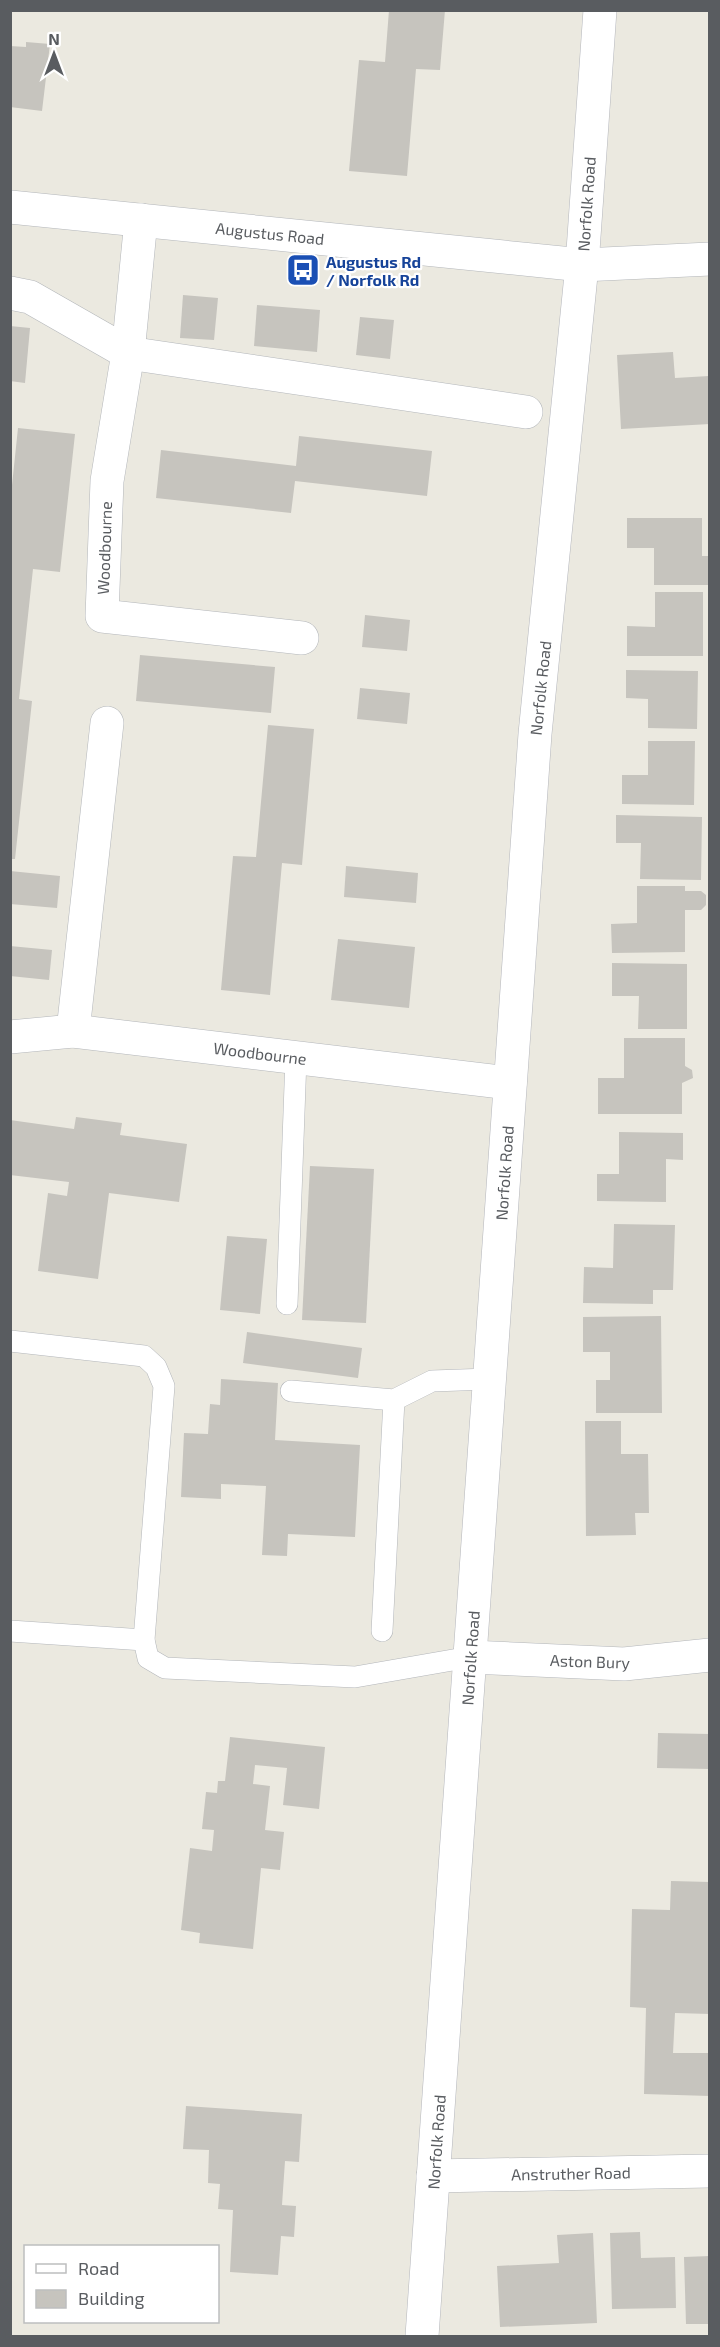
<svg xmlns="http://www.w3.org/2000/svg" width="720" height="2347" viewBox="0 0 720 2347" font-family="'Exo 2',sans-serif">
<rect width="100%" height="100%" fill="#ebe9e0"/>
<g fill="#c6c4be">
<polygon points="389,10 445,10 440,70 416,69 407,176 349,171 359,60 385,62"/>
<polygon points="26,42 50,44 42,111 10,107 10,46 26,47"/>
<polygon points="183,295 218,298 214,340 180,338"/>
<polygon points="257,305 320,310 317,352 254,346"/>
<polygon points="360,317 394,320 390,359 356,355"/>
<polygon points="10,326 30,328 25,383 10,381"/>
<polygon points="673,352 675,378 709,376 710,424 621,429 617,355"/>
<polygon points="18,428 75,434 60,572 33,569 19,699 32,701 15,859 10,859 10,504"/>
<polygon points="299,436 432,451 427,496 295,481 291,513 156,498 161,450 296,466"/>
<polygon points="627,518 702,518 702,556 710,556 710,585 654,585 654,548 627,548"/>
<polygon points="655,592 703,592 703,656 627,656 627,626 655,627"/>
<polygon points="365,615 410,620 407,651 362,647"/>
<polygon points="140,655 275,667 271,713 136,701"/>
<polygon points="626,670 698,671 697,729 648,728 648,699 626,698"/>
<polygon points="360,688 410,693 407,724 357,719"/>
<polygon points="268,725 314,729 302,865 282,863 270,995 221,990 233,856 256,857"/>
<polygon points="648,741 695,741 694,805 622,804 622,775 648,775"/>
<polygon points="616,815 702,817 701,880 640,879 641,843 616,843"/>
<polygon points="346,866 418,873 416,903 344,897"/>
<polygon points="10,871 60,876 57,908 10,904"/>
<polygon points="637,886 685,886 685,891 701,891 706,895 706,905 701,910 685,910 685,952 612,953 611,924 637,923"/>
<polygon points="338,939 415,947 409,1008 331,1000"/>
<polygon points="10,946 52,950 49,980 10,976"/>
<polygon points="612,963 687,964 687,1029 638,1029 639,996 612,996"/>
<polygon points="624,1038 685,1038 685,1066 692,1070 693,1078 682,1083 682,1114 598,1114 598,1078 624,1078"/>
<polygon points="76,1117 122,1123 120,1135 187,1144 179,1202 109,1193 98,1279 38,1271 48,1193 67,1196 69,1182 10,1175 10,1120 74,1129"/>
<polygon points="619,1132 683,1133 683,1160 666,1159 666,1202 597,1201 597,1174 619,1174"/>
<polygon points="310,1166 374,1169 366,1323 302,1320"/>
<polygon points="614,1224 675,1225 673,1290 653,1290 653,1304 583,1303 584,1267 613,1268"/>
<polygon points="227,1236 267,1239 260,1314 220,1310"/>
<polygon points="661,1316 662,1413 596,1413 596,1380 610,1380 610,1352 583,1352 583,1317"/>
<polygon points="247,1332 362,1348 358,1378 243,1363"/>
<polygon points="221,1379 278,1383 275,1440 360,1445 355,1537 288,1534 287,1556 262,1555 266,1486 221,1484 221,1499 181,1497 184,1433 208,1434 210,1404 220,1405"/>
<polygon points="585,1421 621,1421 621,1454 648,1454 649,1513 635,1513 636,1535 586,1536"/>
<polygon points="658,1733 710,1734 710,1769 657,1768"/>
<polygon points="230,1737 325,1747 319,1809 283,1805 287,1768 255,1765 253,1784 270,1786 265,1830 284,1832 280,1870 261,1868 253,1949 199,1943 200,1933 181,1930 190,1848 212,1851 214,1830 202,1829 206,1792 217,1793 218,1781 225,1781"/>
<polygon points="671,1881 710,1882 710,2014 675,2013 673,2053 710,2053 710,2096 644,2094 646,2008 630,2007 632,1909 670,1910"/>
<polygon points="186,2106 302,2114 299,2162 285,2161 282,2205 296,2206 294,2237 281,2236 278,2275 230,2272 233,2210 218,2209 220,2184 208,2183 209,2150 183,2149"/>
<polygon points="640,2232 641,2258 675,2257 676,2308 612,2309 610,2233"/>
<polygon points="593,2233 597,2323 500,2327 497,2266 559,2263 557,2235"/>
<polygon points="710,2256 710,2324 686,2324 684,2257"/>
</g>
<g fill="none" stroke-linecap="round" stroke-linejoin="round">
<defs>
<g id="service">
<polyline points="287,1304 296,1058"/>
<polyline points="10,1341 144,1356 156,1367 164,1386 144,1640 148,1658 165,1668 355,1677 470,1657"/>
<polyline points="291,1391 394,1400 432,1381 489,1379"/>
<polyline points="10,1631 144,1640"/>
<polyline points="382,1631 394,1400"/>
</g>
<g id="minor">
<polyline points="141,220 128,353 107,481 102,616 302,638"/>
<polyline points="10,293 30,297 128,353 526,412"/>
<polyline points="73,1031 107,723"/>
<polyline points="10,1037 73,1031 510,1083"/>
<polyline points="470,1657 624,1664 710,1655"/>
<polyline points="433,2176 710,2171"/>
</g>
<polyline id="tertiary" points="10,207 582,265 710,259"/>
<polyline id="secondary" points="422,2336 535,734 582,265 600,10"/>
</defs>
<use href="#service" stroke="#b3b6ba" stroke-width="22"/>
<use href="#minor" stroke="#b3b6ba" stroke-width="34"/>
<use href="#tertiary" stroke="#b3b6ba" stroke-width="34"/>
<use href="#secondary" stroke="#b4b6bc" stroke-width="34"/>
<use href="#service" stroke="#fff" stroke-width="21"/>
<use href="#minor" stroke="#fff" stroke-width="33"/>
<use href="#tertiary" stroke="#fff" stroke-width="33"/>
<use href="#secondary" stroke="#fff" stroke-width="33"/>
</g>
<defs>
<symbol id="bus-square" viewBox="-11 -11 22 22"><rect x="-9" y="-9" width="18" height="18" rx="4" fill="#1a4fb4" stroke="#fff"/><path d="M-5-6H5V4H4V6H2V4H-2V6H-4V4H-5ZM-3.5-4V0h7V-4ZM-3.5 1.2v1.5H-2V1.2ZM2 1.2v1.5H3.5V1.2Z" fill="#fff"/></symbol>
</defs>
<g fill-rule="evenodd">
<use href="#bus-square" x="284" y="251" width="38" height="38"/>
</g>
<g text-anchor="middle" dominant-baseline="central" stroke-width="4.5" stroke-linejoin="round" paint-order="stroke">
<g font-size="16" fill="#595c60" stroke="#fff">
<text transform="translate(586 204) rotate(-86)">Norfolk Road</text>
<text transform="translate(270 233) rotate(6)">Augustus Road</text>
<text transform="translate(104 548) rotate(-88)">Woodbourne</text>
<text transform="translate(540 688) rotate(-84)">Norfolk Road</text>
<text transform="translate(260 1053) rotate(7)">Woodbourne</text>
<text transform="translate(504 1173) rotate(-86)">Norfolk Road</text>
<text transform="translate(470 1658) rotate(-86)">Norfolk Road</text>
<text transform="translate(590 1661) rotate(2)">Aston Bury</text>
<text transform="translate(436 2142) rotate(-86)">Norfolk Road</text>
<text transform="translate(571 2173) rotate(-1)">Anstruther Road</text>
</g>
<g font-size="16" font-weight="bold" fill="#164399" stroke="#fff" text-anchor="start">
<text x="326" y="261">Augustus Rd<tspan x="326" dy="18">/ Norfolk Rd</tspan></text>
</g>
</g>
<rect width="720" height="2347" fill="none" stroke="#595c60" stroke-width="24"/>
<rect x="24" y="2245" width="195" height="78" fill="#ffffff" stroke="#bdbebf" stroke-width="1.5"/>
<rect x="36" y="2264" width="30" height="9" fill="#ffffff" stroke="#bdbebf" stroke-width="1.5"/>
<text x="78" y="2275" font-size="18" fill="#595c60">Road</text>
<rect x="36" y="2290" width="30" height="18" fill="#c6c4be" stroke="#bdbebf" stroke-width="1.5"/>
<text x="78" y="2305" font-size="18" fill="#595c60">Building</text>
<g transform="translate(54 54)" stroke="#ffffff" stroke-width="4.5" paint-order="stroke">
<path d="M0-4.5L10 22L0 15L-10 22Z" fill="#595c60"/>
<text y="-9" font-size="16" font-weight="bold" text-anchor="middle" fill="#595c60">N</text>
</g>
</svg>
